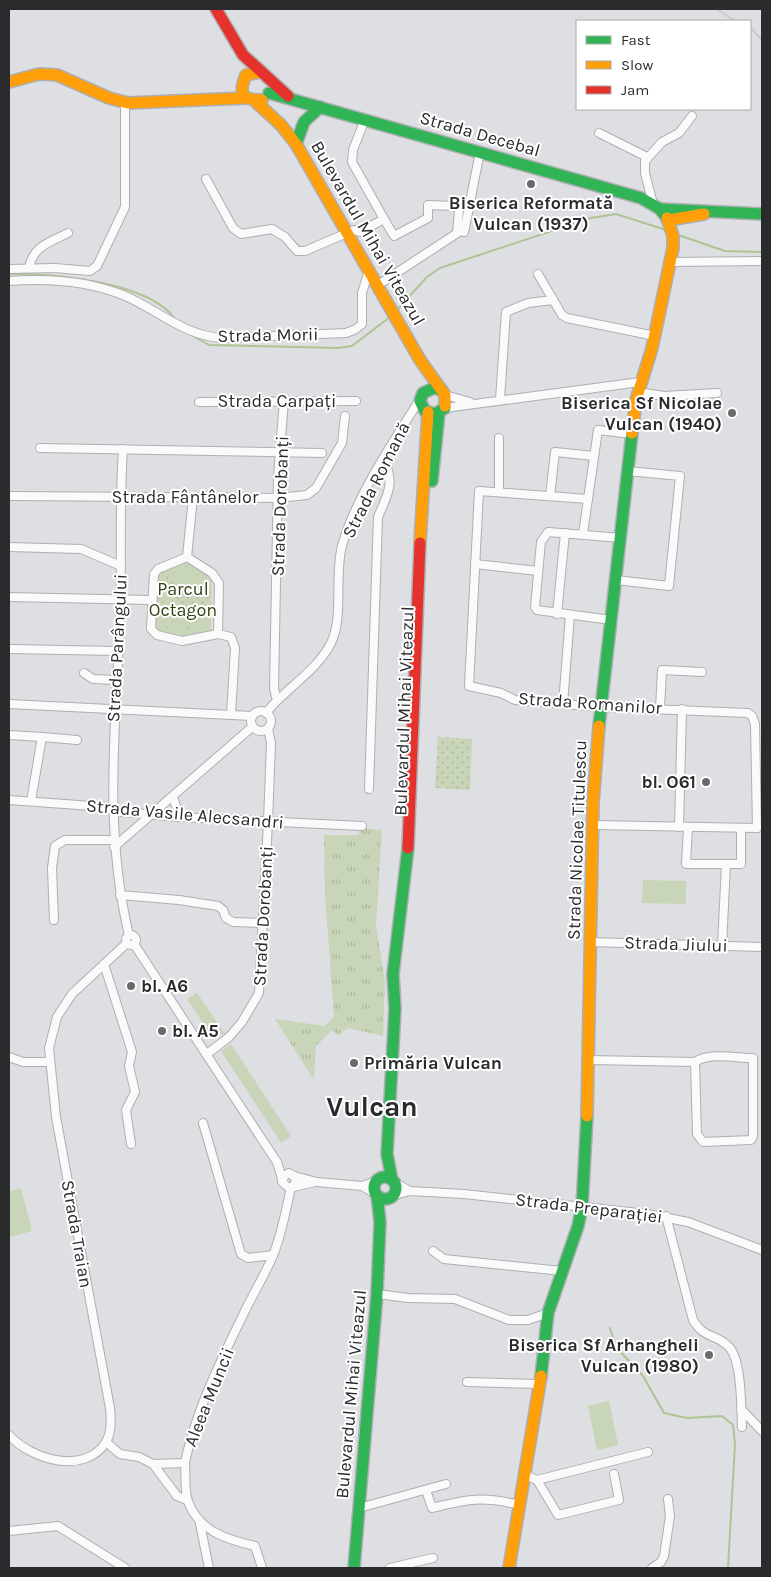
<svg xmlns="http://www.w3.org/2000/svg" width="771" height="1577" viewBox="0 0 771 1577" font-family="Karla,sans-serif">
<defs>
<pattern id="grass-tufts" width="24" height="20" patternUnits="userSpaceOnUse" patternTransform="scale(1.25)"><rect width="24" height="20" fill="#c9d5b8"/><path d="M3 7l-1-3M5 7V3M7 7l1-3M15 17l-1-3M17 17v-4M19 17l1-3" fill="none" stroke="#adb79e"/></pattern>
<pattern id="park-dots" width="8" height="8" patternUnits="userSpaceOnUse" patternTransform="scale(1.25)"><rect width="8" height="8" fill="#c9d5b8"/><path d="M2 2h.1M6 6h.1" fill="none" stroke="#adb79e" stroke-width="1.8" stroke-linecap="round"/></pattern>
</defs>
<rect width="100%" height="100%" fill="#dedfe2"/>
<polygon fill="url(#grass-tufts)" points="360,828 382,830 376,926 385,981 383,1036 348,1028 338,1035 332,1030 316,1046 314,1080 275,1019 325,1026 334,1016 325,895 324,835 359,835"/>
<g fill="url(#park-dots)">
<polygon points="161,569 212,576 211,631 187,638 158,633 155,580"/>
<polygon points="438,737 472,739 470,790 435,788"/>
</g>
<g fill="#c9d5b8">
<polygon points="185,560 212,576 200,591 190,587 180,590 161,569"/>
<polygon points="159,571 178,592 174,600 154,599 155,580"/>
<polygon points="154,602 174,603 178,613 158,633 154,628"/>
<polygon points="180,615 188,618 187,638 161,634"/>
<polygon points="199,615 211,628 211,631 190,637 191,618"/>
<polygon points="643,880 686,881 686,904 642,903"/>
<polygon points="197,993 225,1034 210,1034 187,999"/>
<polygon points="231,1044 291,1136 281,1143 221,1051"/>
<polygon points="21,1188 32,1231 11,1237 9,1229 9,1191"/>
<polygon points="609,1401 618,1445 597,1450 588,1406"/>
</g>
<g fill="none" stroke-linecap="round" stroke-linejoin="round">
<g stroke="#b0c394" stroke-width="2">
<polyline points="678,235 725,251 762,252"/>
<path d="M9 274C51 273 150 282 175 319"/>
<polyline points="397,310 427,277 440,268 591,218 616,214 666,230"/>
<polyline points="184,331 209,345 338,348 352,346 390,317"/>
<polyline points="610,1328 616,1347 643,1376 664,1413 687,1418 722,1416 733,1425 735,1444 728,1568"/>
</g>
<defs>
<g id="street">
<polyline points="599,133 647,157"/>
<polyline points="206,179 233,228 241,234 272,229 285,237 297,251 305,251 354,230 360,232 384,219 352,162 353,150 365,119"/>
<polyline points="653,204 645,173 645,161 662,142 679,133 692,116"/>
<polyline points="384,219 394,236 428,218 428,205 456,206 459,210 457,233"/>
<polyline points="464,232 480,152"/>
<polyline points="671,262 762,261"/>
<path d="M29 268C33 246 50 242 68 233"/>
<polyline points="9,269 55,268 90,271 97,266 125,207 125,103"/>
<polyline points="538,274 562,315 567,318 655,336"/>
<path d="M9 281C47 278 88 281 123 295 157 309 184 336 222 338L346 333 356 329 362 324V293L369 270"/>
<polyline points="378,285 465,228"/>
<polyline points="637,392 664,396 717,393"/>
<polyline points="445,395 470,402"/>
<polyline points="500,399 506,312 528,303 553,300"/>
<polyline points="199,402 356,401"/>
<polyline points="445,408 640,382"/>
<polyline points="632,434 598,430 588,499 479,491 469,686 501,693 515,700 600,707 748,713 752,716 755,724 757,828"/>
<polyline points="499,438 499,492"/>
<polyline points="40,448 322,453"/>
<path d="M123 449C119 508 122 566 120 624 115 729 104 832 129 935"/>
<polyline points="9,496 278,498 307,495 316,488 342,443 345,416"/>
<polyline points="550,496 555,452 594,456"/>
<polyline points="583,534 588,499"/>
<polyline points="9,547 81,549 121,566"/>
<polyline points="187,557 158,569 154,574 151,629 157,635 182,641 218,634 231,637 235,648 231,714"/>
<polyline points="187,557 212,573 219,583 218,634"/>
<polyline points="187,557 193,497"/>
<polyline points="475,564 538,571"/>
<polyline points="616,580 669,586 680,476 628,471"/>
<polyline points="9,597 151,600"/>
<polyline points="557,614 565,533"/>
<polyline points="611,620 537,610 535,607 541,542 548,532 621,538"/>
<polyline points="9,649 117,651"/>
<polyline points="84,673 93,679 115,680"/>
<polyline points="277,700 274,689 278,476 284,400"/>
<polyline points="9,704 252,716"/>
<polyline points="563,704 570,615"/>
<polyline points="660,709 662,670 702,672"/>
<circle cx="261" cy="721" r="10"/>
<path d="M266 713C285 689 317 671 331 643 344 617 334 575 342 546 356 496 393 443 420 399"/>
<polyline points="9,735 42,737 31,801"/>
<polyline points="42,737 77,740"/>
<path d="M369 789 378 517C388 493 395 485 384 459"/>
<polyline points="173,796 179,817"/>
<polyline points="9,800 106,807 112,811 179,817 362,826"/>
<polyline points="593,825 757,828"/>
<polyline points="679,827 682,709"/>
<polyline points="688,827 686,864 726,864"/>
<polyline points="114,847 252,727"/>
<polyline points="120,895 179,900 218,906 223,910 226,918 233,922 264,923"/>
<polyline points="54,920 52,868 55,846 65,840 113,840"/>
<circle cx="131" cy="940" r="5"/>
<polyline points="590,942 762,947"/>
<polyline points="134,944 265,1144 277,1162 282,1179"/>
<polyline points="722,946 726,864 741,864 741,829"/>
<polyline points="104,964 132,1052 129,1066 135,1092 126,1110 131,1144"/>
<polyline points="207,1054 229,1037 242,1022 259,993 268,822 271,743 268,729"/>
<polyline points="9,1057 23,1062 49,1062"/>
<path d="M589 1060 695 1062C711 1052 735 1058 753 1058V1136L751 1140 703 1142 697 1134 695 1062"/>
<polyline points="203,1123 241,1254 248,1258 273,1255"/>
<polyline points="294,1176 317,1182 362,1186 376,1194"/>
<polyline points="394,1182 410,1191"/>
<polyline points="294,1186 296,1180 294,1176 289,1173 285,1175 282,1182 289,1188 315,1182"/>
<polyline points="362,1186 377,1181"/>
<polyline points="391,1196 410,1191 464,1194 648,1214 688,1222 762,1250"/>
<path d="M666 1216 693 1320C705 1340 716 1333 729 1347 742 1361 741 1407 742 1427"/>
<polyline points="433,1251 444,1259 562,1271"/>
<polyline points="377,1294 408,1298 455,1299 509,1320 528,1320 548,1313"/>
<polyline points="467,1382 539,1384"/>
<polyline points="741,1409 762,1431"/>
<path d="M9 1435C30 1459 85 1476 106 1442 112 1431 111 1419 110 1408L56 1117 49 1048 57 1017 72 994 127 943"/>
<path d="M106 1442 120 1454 139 1457 153 1464 185 1463C195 1412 222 1358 245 1311 254 1292 266 1273 274 1253 282 1232 286 1210 291 1187"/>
<path d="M185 1463C186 1474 184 1490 188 1501 198 1531 228 1540 255 1546L262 1568"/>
<polyline points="153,1464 177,1496 187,1500"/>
<polyline points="525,1475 537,1480 558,1515 619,1500 614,1474"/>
<polyline points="537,1480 648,1452"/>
<path d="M426 1490 432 1508C468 1499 482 1496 520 1505"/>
<polyline points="359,1508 446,1484"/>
<polyline points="200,1524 209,1568"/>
<polyline points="9,1531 58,1526 125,1568"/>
<polyline points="390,1568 433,1558"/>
<polyline points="652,1568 661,1562 664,1556 670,1516 668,1499"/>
</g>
<g id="fast">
<polyline points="269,93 641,198 660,209 667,218"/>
<polyline points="296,144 304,122 320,107"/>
<polyline points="660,209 762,214"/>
<polyline points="442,390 434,388 423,393 420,401 425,411 435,414 445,408 445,406"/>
<polyline points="432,481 439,413"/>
<polyline points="599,726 632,433"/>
<circle cx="385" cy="1188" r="11"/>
<polyline points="392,1180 387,1154 395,1009 393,974 408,848"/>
<polyline points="541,1376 548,1313 578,1226 582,1207 587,1116"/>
<polyline points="354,1568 377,1294 380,1222 377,1195"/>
</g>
<g id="slow">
<path d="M260 72 246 75C238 94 242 100 262 100"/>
<polyline points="9,82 39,74 57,75 109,98 128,103 246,98"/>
<polyline points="256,102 281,125 296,144 420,360 445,395 445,406"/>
<polyline points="669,220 704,214"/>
<polyline points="632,433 636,400 652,348 673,248 673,236 667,218"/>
<polyline points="420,543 428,412"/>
<polyline points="587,1116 593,803 599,726"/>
<polyline points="509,1568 541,1376"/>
</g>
<g id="jam">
<polyline points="216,9 243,55 288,96"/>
<polyline points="408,848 420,543"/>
</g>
</defs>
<use href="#street" stroke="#aeafb2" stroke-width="10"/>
<use href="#fast" stroke="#aeafb2" stroke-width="14"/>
<use href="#slow" stroke="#aeafb2" stroke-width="14"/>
<use href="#jam" stroke="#aeafb2" stroke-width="14"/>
<use href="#street" stroke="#fafafb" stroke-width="8"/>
<use href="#fast" stroke="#30b455" stroke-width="11"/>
<use href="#slow" stroke="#ff9f0a" stroke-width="11"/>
<use href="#jam" stroke="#e5322d" stroke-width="11"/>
<g stroke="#cbcbcc" stroke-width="2">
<polyline points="717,9 735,21"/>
<polyline points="750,27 762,40"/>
</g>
</g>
<g fill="#696a6c" stroke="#fff" stroke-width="2">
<circle cx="531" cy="184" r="5"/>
<circle cx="732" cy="413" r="5"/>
<circle cx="706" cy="782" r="5"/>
<circle cx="131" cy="986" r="5"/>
<circle cx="162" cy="1031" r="5"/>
<circle cx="354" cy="1063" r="5"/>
<circle cx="709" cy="1355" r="5"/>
</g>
<g text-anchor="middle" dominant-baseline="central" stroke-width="4" stroke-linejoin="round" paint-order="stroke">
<g font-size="18" fill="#2a2b2d" stroke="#fff">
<text transform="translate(480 134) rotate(16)">Strada Decebal</text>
<text transform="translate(368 233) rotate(60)">Bulevardul Mihai Viteazul</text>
<text transform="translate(268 335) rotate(-1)">Strada Morii</text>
<text x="277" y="401">Strada Carpați</text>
<text transform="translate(376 480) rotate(-63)">Strada Romană</text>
<text x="185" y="497">Strada Fântânelor</text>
<text transform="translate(280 506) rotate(-88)">Strada Dorobanți</text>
<text transform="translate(117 648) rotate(-87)">Strada Parângului</text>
<text transform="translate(590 703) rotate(4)">Strada Romanilor</text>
<text transform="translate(404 711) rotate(-88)">Bulevardul Mihai Viteazul</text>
<text transform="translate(185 814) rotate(5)">Strada Vasile Alecsandri</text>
<text transform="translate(577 840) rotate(-88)">Strada Nicolae Titulescu</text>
<text transform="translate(263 916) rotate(-87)">Strada Dorobanți</text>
<text transform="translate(676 944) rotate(2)">Strada Jiului</text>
<text transform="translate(589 1208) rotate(7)">Strada Preparației</text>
<text transform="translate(77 1234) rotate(80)">Strada Traian</text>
<text transform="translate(351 1394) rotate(-85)">Bulevardul Mihai Viteazul</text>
<text transform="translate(209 1397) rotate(-68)">Aleea Muncii</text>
</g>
<g font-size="18" font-weight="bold" fill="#2a2b2d" stroke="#fff" text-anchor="end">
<text x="531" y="203" text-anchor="middle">Biserica Reformată<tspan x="531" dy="21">Vulcan (1937)</tspan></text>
<text x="722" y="403">Biserica Sf Nicolae<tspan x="722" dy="21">Vulcan (1940)</tspan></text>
<text x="696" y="782">bl. O61</text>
<text x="141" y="986" text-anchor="start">bl. A6</text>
<text x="172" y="1031" text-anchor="start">bl. A5</text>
<text x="364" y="1063" text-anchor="start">Primăria Vulcan</text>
<text x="699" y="1345">Biserica Sf Arhangheli<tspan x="699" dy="21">Vulcan (1980)</tspan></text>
</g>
<g font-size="18" fill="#31420f" stroke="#fff">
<text x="183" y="589">Parcul<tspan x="183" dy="21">Octagon</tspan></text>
</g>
<g font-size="28" font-weight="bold" fill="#2a2b2d" stroke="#fff">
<text x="372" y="1106">Vulcan</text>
</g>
</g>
<rect width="771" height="1577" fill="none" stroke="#2a2b2d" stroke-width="20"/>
<rect x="576" y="20" width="175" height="90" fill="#ffffff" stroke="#aaaaab"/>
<rect x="586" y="36" width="25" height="8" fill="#30b455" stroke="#aaaaab"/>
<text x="621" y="45" font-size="15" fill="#2a2b2d">Fast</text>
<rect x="586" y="61" width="25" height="8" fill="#ff9f0a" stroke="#aaaaab"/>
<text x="621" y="70" font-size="15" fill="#2a2b2d">Slow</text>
<rect x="586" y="86" width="25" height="8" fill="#e5322d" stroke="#aaaaab"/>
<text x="621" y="95" font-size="15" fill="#2a2b2d">Jam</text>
</svg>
